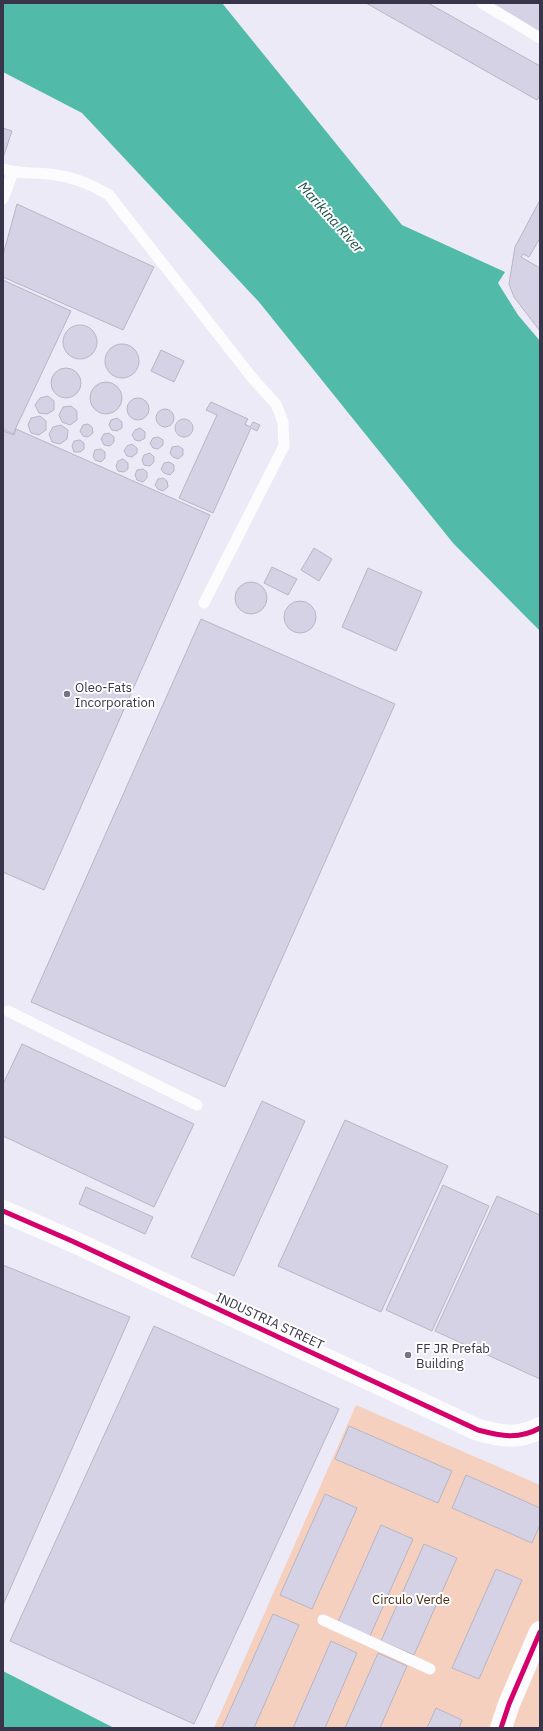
<svg xmlns="http://www.w3.org/2000/svg" width="543" height="1731" viewBox="0 0 543 1731" font-family="'IBM Plex Sans',sans-serif">
<rect width="100%" height="100%" fill="#eceaf7"/>
<polygon fill="#f5d0bf" points="356,1405 540,1485 540,1728 214,1728"/>
<g fill="#51baa8">
<polygon points="3,3 222,3 402,225 505,272 498,283 518,315 540,341 540,631 453,543 259,302 82,113 3,72"/>
<polygon points="3,1671 114,1728 3,1728"/>
</g>
<g fill="#d5d2e5" stroke="#b8b5c4">
<polygon points="366,3 428,3 540,66 540,95 537,100"/>
<polygon points="489,3 540,3 540,32"/>
<polygon points="3,128 12,131 3,158"/>
<polygon points="540,200 540,238 529,257 523,254 521,257 540,268 540,331 514,297 509,284 515,247"/>
<polygon points="17,204 154,267 123,330 3,277 3,255"/>
<polygon points="3,280 71,311 13,434 3,429"/>
<circle cx="80" cy="342" r="17"/>
<circle cx="122" cy="361" r="17"/>
<polygon points="161,350 184,361 174,382 151,371"/>
<circle cx="66" cy="383" r="15"/>
<circle cx="106" cy="398" r="16"/>
<polygon points="48,396 54,401 54,410 47,414 39,413 35,405 40,398"/>
<circle cx="138" cy="409" r="11"/>
<polygon points="211,402 248,419 245,424 250,427 253,422 260,425 257,431 251,428 213,513 179,498 217,415 206,410"/>
<polygon points="71,406 77,411 77,420 70,425 62,422 59,415 63,407"/>
<circle cx="165" cy="418" r="9"/>
<polygon points="40,416 46,421 46,430 39,435 31,433 28,425 31,418"/>
<polygon points="117,418 122,422 122,428 117,431 112,430 109,425 111,420"/>
<circle cx="184" cy="428" r="9"/>
<polygon points="88,424 92,427 93,433 88,437 83,436 80,431 83,425"/>
<polygon points="61,425 68,430 67,439 60,444 52,442 49,434 53,427"/>
<polygon points="140,428 145,432 145,438 140,441 135,440 132,435 135,430"/>
<polygon points="16,429 210,515 44,890 3,872 3,431 14,435"/>
<polygon points="109,433 114,437 114,442 110,446 104,445 101,439 104,434"/>
<polygon points="158,437 163,440 163,445 158,449 153,448 150,443 153,438"/>
<polygon points="80,440 84,443 84,449 80,452 74,452 72,446 74,441"/>
<polygon points="132,444 137,448 137,453 132,457 127,456 124,451 127,446"/>
<polygon points="178,446 183,449 183,455 178,459 173,457 170,453 172,447"/>
<polygon points="101,449 105,452 105,458 101,462 95,460 93,456 95,450"/>
<polygon points="150,453 154,457 154,462 150,466 144,465 142,460 144,455"/>
<polygon points="123,459 128,463 128,469 124,472 118,471 116,466 118,461"/>
<polygon points="169,462 174,465 174,471 170,475 164,473 161,469 164,463"/>
<polygon points="143,469 147,472 147,478 143,482 137,480 135,475 137,470"/>
<polygon points="163,478 167,481 168,487 163,491 158,489 155,485 158,479"/>
<polygon points="314,548 332,559 319,581 301,570"/>
<polygon points="272,567 297,579 288,595 264,583"/>
<polygon points="368,568 422,592 396,651 342,627"/>
<circle cx="251" cy="598" r="16"/>
<circle cx="300" cy="617" r="16"/>
<polygon points="201,619 395,704 225,1087 31,1002"/>
<polygon points="22,1044 194,1124 154,1207 3,1136 3,1084"/>
<polygon points="262,1101 305,1121 234,1276 191,1257"/>
<polygon points="345,1120 448,1166 381,1312 278,1266"/>
<polygon points="443,1185 489,1206 432,1331 386,1310"/>
<polygon points="86,1187 153,1217 145,1234 79,1204"/>
<polygon points="497,1196 540,1215 540,1379 435,1331"/>
<polygon points="3,1265 130,1317 3,1605"/>
<polygon points="154,1326 339,1409 194,1724 10,1641"/>
<polygon points="349,1426 452,1471 438,1503 335,1459"/>
<polygon points="466,1475 540,1508 540,1525 532,1543 452,1508"/>
<polygon points="325,1494 357,1508 312,1609 280,1595"/>
<polygon points="381,1525 413,1539 370,1636 338,1622"/>
<polygon points="424,1544 457,1558 414,1655 381,1641"/>
<polygon points="496,1569 522,1580 479,1679 452,1668"/>
<polygon points="273,1614 299,1625 254,1728 222,1728"/>
<polygon points="331,1641 357,1653 325,1728 293,1728"/>
<polygon points="378,1653 407,1666 380,1728 345,1728"/>
<polygon points="436,1708 462,1720 459,1728 427,1728"/>
</g>
<g fill="none" stroke-linecap="round" stroke-linejoin="round">
<g stroke="#fcfcfe" stroke-width="11">
<polyline points="482,3 540,38"/>
<path d="M3 169C18 174 33 172 49 174 70 176 91 184 109 195L254 380 276 404 283 422 284 446 204 603"/>
<polyline points="3,199 13,172"/>
<polyline points="8,1011 197,1105"/>
<polyline points="323,1620 430,1669"/>
</g>
<g stroke="#fcfcfe" stroke-width="22">
<path d="M3 1211 72 1241 478 1430C501 1436 518 1440 540 1428"/>
<polyline points="501,1728 509,1704 540,1632"/>
</g>
<defs>
<g id="cycleway">
<path d="M3 1211 72 1241 478 1430C501 1436 518 1440 540 1428"/>
<polyline points="501,1728 509,1704 540,1632"/>
</g>
</defs>
<use href="#cycleway" stroke="#fff" stroke-width="8"/>
<use href="#cycleway" stroke="#d6006c" stroke-width="5"/>
</g>
<g fill="#777487" stroke="#fff" stroke-width="1.5">
<circle cx="67" cy="694" r="4"/>
<circle cx="408" cy="1355" r="4"/>
</g>
<g text-anchor="middle" dominant-baseline="central" stroke-width="4" stroke-linejoin="round" paint-order="stroke">
<g font-size="13" fill="#38344a" stroke="#fff" text-anchor="start">
<text x="75" y="687">Oleo-Fats<tspan x="75" dy="15">Incorporation</tspan></text>
<text x="416" y="1348">FF JR Prefab<tspan x="416" dy="15">Building</tspan></text>
</g>
<g font-size="13" fill="#38344a" stroke="#fff">
<text transform="translate(270 1321) rotate(25)">INDUSTRIA STREET</text>
</g>
<g font-size="13" fill="#4b2a13" stroke="#fff">
<text x="411" y="1599">Circulo Verde</text>
</g>
<g font-size="14" font-style="italic" fill="#1d5244" stroke="#fff">
<text transform="translate(331 217) rotate(48)">Marikina River</text>
</g>
</g>
<rect width="543" height="1731" fill="none" stroke="#38344a" stroke-width="8"/>
</svg>
